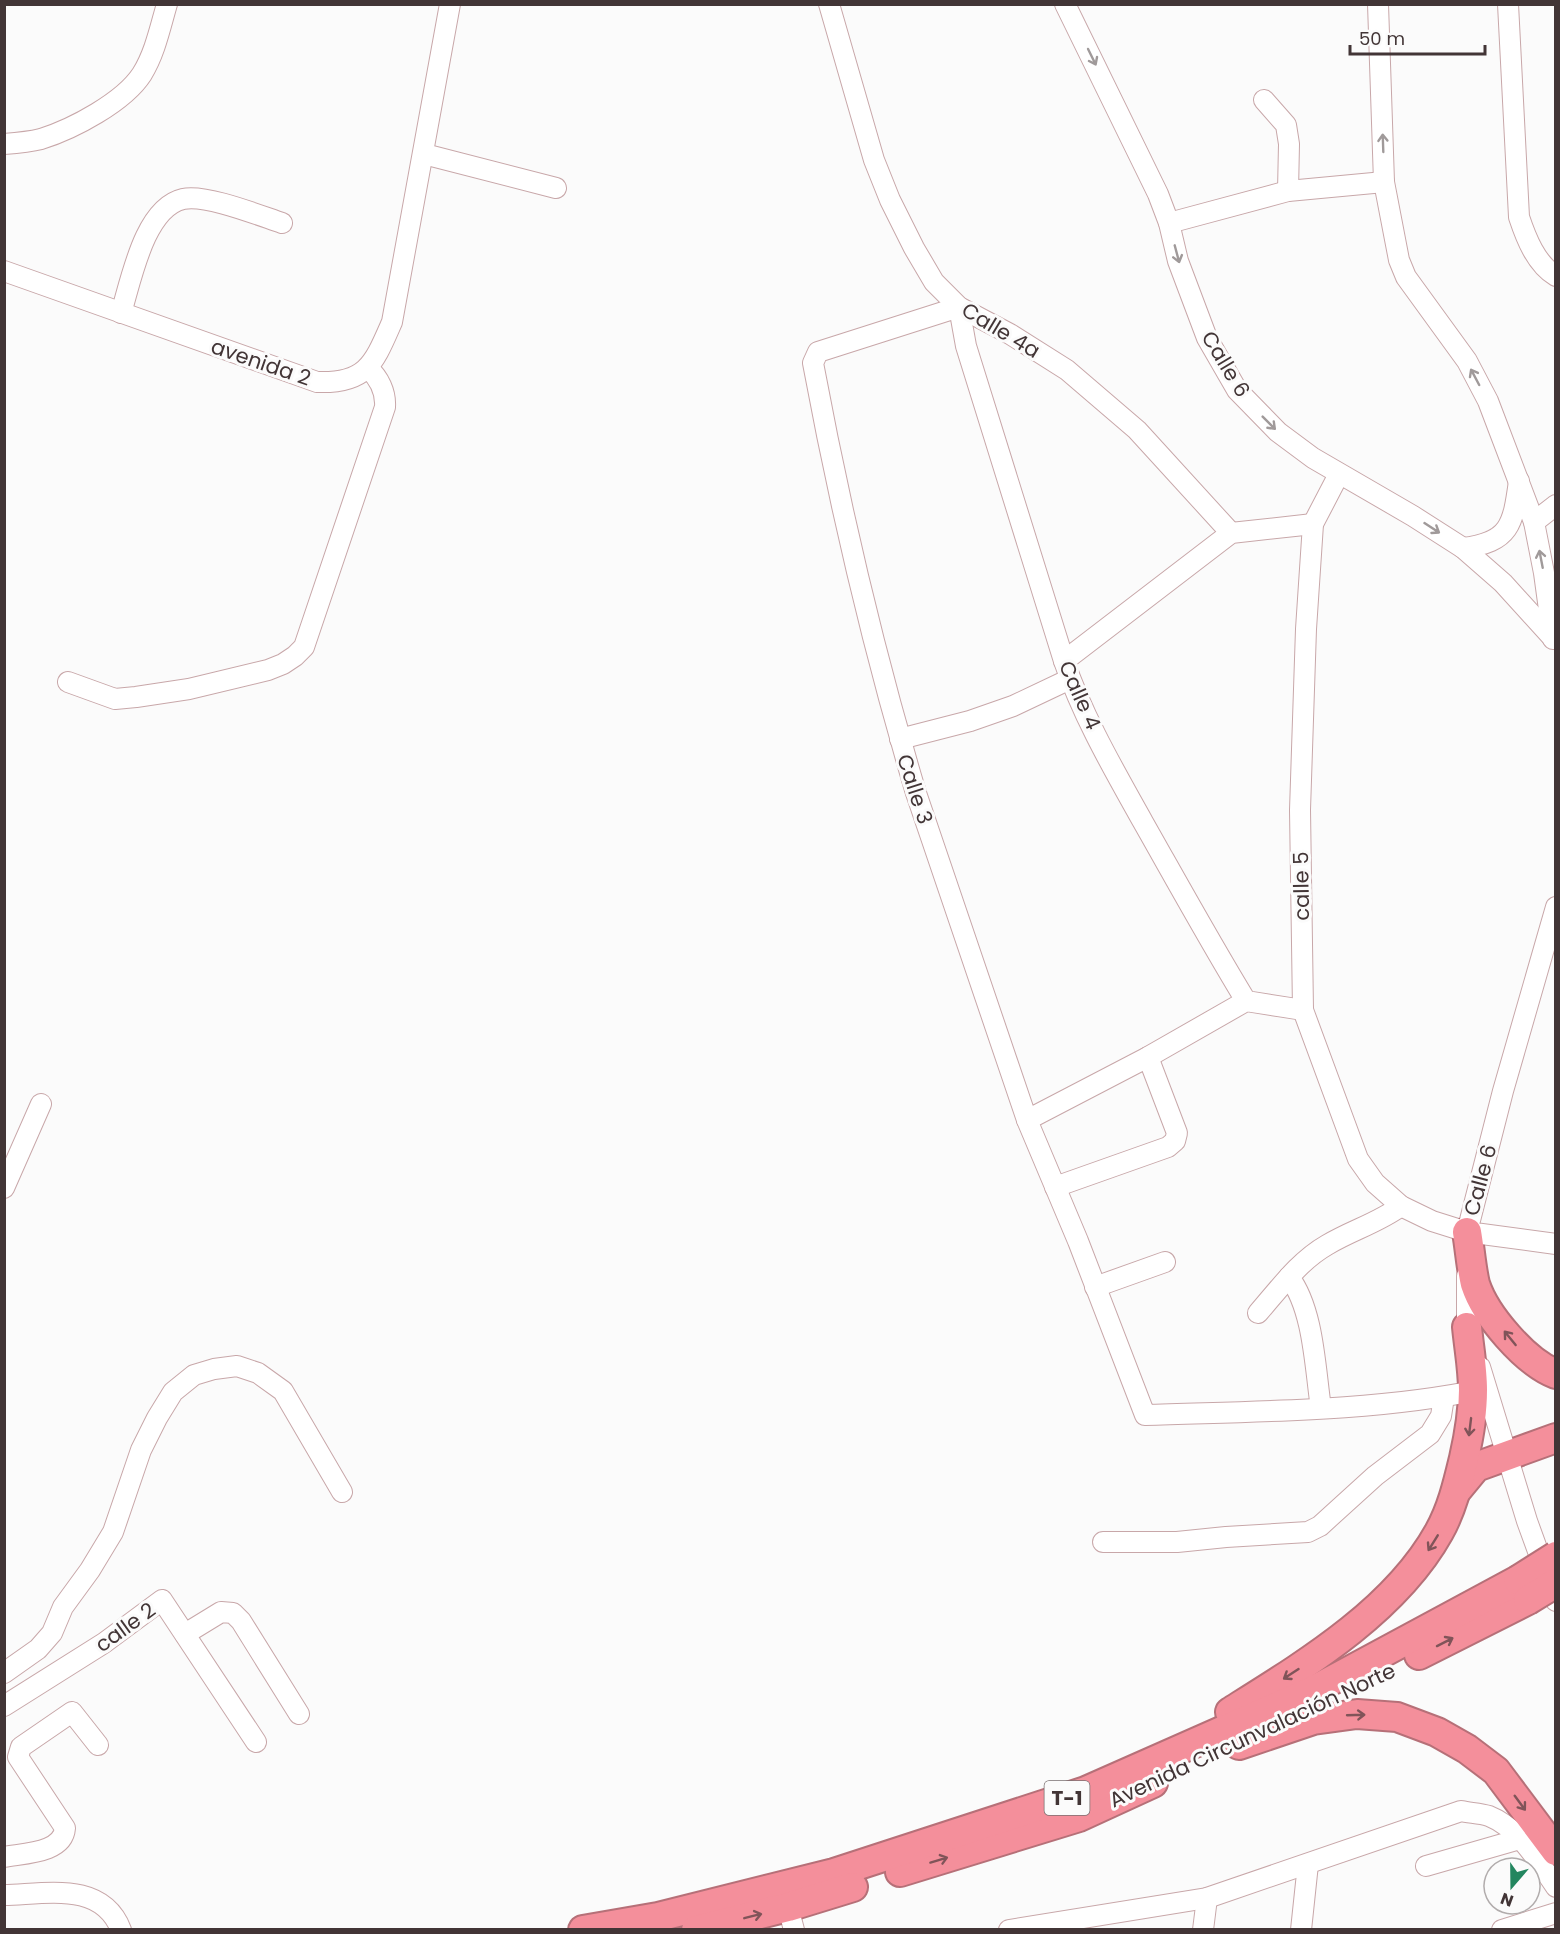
<svg xmlns="http://www.w3.org/2000/svg" width="1560" height="1934" viewBox="0 0 1560 1934" font-family="Poppins,sans-serif">
<rect width="100%" height="100%" fill="#fbfbfb"/>
<g fill="none" stroke-linecap="round" stroke-linejoin="round">
<defs>
<g id="minor">
<polyline points="829,4 874,160 890,200 914,248 934,282 959,307 1010,334 1067,370 1137,430 1231,533"/>
<polyline points="1065,4 1158,194 1169,223 1178,261 1207,338 1237,390 1278,432 1313,458 1413,516 1463,548 1503,583 1553,638"/>
<polyline points="1378,4 1384,182 1399,260 1406,277 1467,361 1488,401 1534,522 1544,573 1553,639"/>
<path d="M1508 4 1519 217C1526 238 1536 264 1556 276"/>
<polyline points="1264,100 1286,125 1289,144 1288,191"/>
<path d="M4 144C17 143 29 142 41 139 73 129 124 102 142 74 155 53 160 28 167 4"/>
<polyline points="424,154 556,188"/>
<polyline points="1169,223 1288,191 1384,182"/>
<path d="M4 271 317 382C367 384 374 363 392 322L450 4"/>
<path d="M121 313C131 281 144 208 183 199 206 194 258 215 282 223"/>
<polyline points="1339,474 1313,524 1306,629 1300,810 1303,1010 1358,1159 1375,1183 1401,1206 1432,1221 1467,1232 1556,1244"/>
<polyline points="1534,522 1556,505"/>
<path d="M1463 548C1510 542 1513 525 1519 481"/>
<polyline points="1064,661 1231,533 1313,524"/>
<path d="M68 682 115 699 136 697 189 689 268 670 283 664 295 656 304 647 385 407C386 392 379 378 368 368"/>
<polyline points="900,739 970,721 1013,706 1070,679"/>
<path d="M1246 1001 1148 1057 1027 1120 916 793C874 652 840 508 813 363L818 352 959 307 966 346 1064 661C1083 717 1114 770 1143 822 1177 882 1210 942 1246 1001L1303 1010"/>
<path d="M1027 1120 1078 1241 1145 1415C1258 1411 1373 1412 1484 1389"/>
<polyline points="1055,1187 1168,1147 1175,1141 1177,1133 1148,1057"/>
<polyline points="4,1188 41,1104"/>
<polyline points="1467,1244 1467,1232 1503,1091 1556,907"/>
<polyline points="1467,1276 1467,1327 1471,1339"/>
<path d="M1289 1277C1314 1310 1315 1369 1321 1408"/>
<polyline points="1095,1287 1165,1262"/>
<path d="M1258 1313C1279 1289 1299 1261 1327 1245 1352 1230 1378 1223 1401 1206"/>
<polyline points="1480,1367 1527,1521 1556,1601"/>
<polyline points="1103,1542 1177,1542 1226,1537 1308,1532 1320,1526 1375,1476 1430,1434 1441,1416 1444,1397"/>
<polyline points="185,1634 221,1612 233,1613 241,1621 299,1714"/>
<polyline points="4,1673 38,1649 52,1633 63,1607 90,1570 113,1532 141,1450 157,1418 173,1392 194,1375 214,1369 237,1366 258,1373 283,1391 342,1492"/>
<polyline points="4,1706 104,1643 162,1600 256,1742"/>
<path d="M4 1857C25 1853 63 1853 65 1828L18 1757 21 1747 72 1712 98 1745"/>
<polyline points="1426,1866 1520,1839"/>
<path d="M4 1895C47 1894 102 1881 121 1930"/>
<polyline points="788,1907 794,1930"/>
<path d="M1009 1930 1207 1898 1461 1811C1469 1813 1480 1813 1489 1816 1519 1828 1538 1861 1556 1887"/>
<polyline points="1203,1930 1207,1898"/>
<polyline points="1301,1930 1308,1864"/>
<polyline points="1502,1930 1556,1913"/>
</g>
<g id="highway">
<path d="M1467 1232C1470 1249 1471 1267 1475 1284 1485 1315 1525 1362 1556 1374"/>
<polyline points="1457,1490 1476,1467 1556,1438"/>
<polyline points="1419,1655 1528,1600"/>
<path d="M1230 1712C1305 1665 1395 1611 1439 1532 1452 1509 1458 1483 1464 1458 1469 1436 1473 1413 1473 1390 1473 1369 1469 1348 1467 1327"/>
<polyline points="1239,1745 1313,1720 1357,1714 1397,1717 1437,1732 1467,1749 1496,1771 1556,1851"/>
<polyline points="900,1872 1079,1817 1153,1783"/>
<polyline points="583,1930 658,1917 834,1873 1086,1791 1312,1691 1518,1580"/>
<polyline points="696,1930 788,1907 853,1887"/>
</g>
</defs>
<use href="#minor" stroke="#c8a7a9" stroke-width="22"/>
<use href="#highway" stroke="#b67078" stroke-width="32"/>
<use href="#minor" stroke="#fff" stroke-width="20"/>
<use href="#highway" stroke="#f48f9b" stroke-width="28"/>
<defs>
<g id="highway-bridge">
<polyline points="1518,1580 1556,1556"/>
<polyline points="1528,1600 1556,1583"/>
</g>
</defs>
<use href="#highway-bridge" stroke="#b67078" stroke-width="32" stroke-linecap="butt"/>
<use href="#highway-bridge" stroke="#f48f9b" stroke-width="28"/>
</g>
<defs><path id="oneway-shaft" d="M-6 0H5M1.5-3L5.5 0L1.5 3" fill="none" stroke-width="1.6" stroke-linecap="round" stroke-linejoin="round" transform="scale(1.5)"/></defs>
<g stroke="#a09a9a">
<use href="#oneway-shaft" transform="translate(1092 57) rotate(64)"/>
<use href="#oneway-shaft" transform="translate(1383 143) rotate(-92)"/>
<use href="#oneway-shaft" transform="translate(1177 254) rotate(75)"/>
<use href="#oneway-shaft" transform="translate(1475 377) rotate(-118)"/>
<use href="#oneway-shaft" transform="translate(1269 423) rotate(45)"/>
<use href="#oneway-shaft" transform="translate(1432 528) rotate(33)"/>
<use href="#oneway-shaft" transform="translate(1541 559) rotate(-101)"/>
</g>
<g stroke="#805459">
<use href="#oneway-shaft" transform="translate(1510 1338) rotate(-129)"/>
<use href="#oneway-shaft" transform="translate(1470 1427) rotate(97)"/>
<use href="#oneway-shaft" transform="translate(1433 1543) rotate(122)"/>
<use href="#oneway-shaft" transform="translate(1445 1642) rotate(-27)"/>
<use href="#oneway-shaft" transform="translate(1291 1674) rotate(147)"/>
<use href="#oneway-shaft" transform="translate(1356 1715) rotate(-2)"/>
<use href="#oneway-shaft" transform="translate(1520 1803) rotate(54)"/>
<use href="#oneway-shaft" transform="translate(939 1860) rotate(-17)"/>
<use href="#oneway-shaft" transform="translate(753 1916) rotate(-14)"/>
</g>
<g text-anchor="middle" dominant-baseline="central" stroke-width="6" stroke-linejoin="round" paint-order="stroke">
<rect fill="#fbfbfb" stroke="#7a7071" stroke-width="1.5" x="1044.5" y="1781" width="45" height="34" rx="4.5"/>
<g font-size="20" font-weight="bold" fill="#423536">
<text x="1067" y="1798">T-1</text>
</g>
<g font-size="21" fill="#423536" stroke="#fbfbfb">
<text transform="translate(1001 330) rotate(31)">Calle 4a</text>
<text transform="translate(261 362) rotate(19)">avenida 2</text>
<text transform="translate(1226 364) rotate(59)">Calle 6</text>
<text transform="translate(1080 695) rotate(66)">Calle 4</text>
<text transform="translate(915 789) rotate(72)">Calle 3</text>
<text transform="translate(1301 886) rotate(-91)">calle 5</text>
<text transform="translate(1480 1180) rotate(-75)">Calle 6</text>
<text transform="translate(125 1627) rotate(-36)">calle 2</text>
<text transform="translate(1252 1735) rotate(-25)">Avenida Circunvalación Norte</text>
</g>
</g>
<rect width="1560" height="1934" fill="none" stroke="#423536" stroke-width="12"/>
<g transform="translate(1512 1886) rotate(200)"><circle r="28" fill="#fbfbfb" stroke="#b1acac" stroke-width="1.5"/>
<path d="M0-4.5L10 22L0 15L-10 22Z" fill="#23865f"/>
<text y="-9" font-size="16" font-weight="bold" text-anchor="middle" fill="#423536">N</text>
</g>
<path d="M1350 45v9h135v-9" fill="none" stroke="#423536" stroke-width="3"/>
<text x="1359" y="45" font-size="18" fill="#423536" stroke="#fbfbfb" stroke-width="4.5" paint-order="stroke">50 m</text>
</svg>
